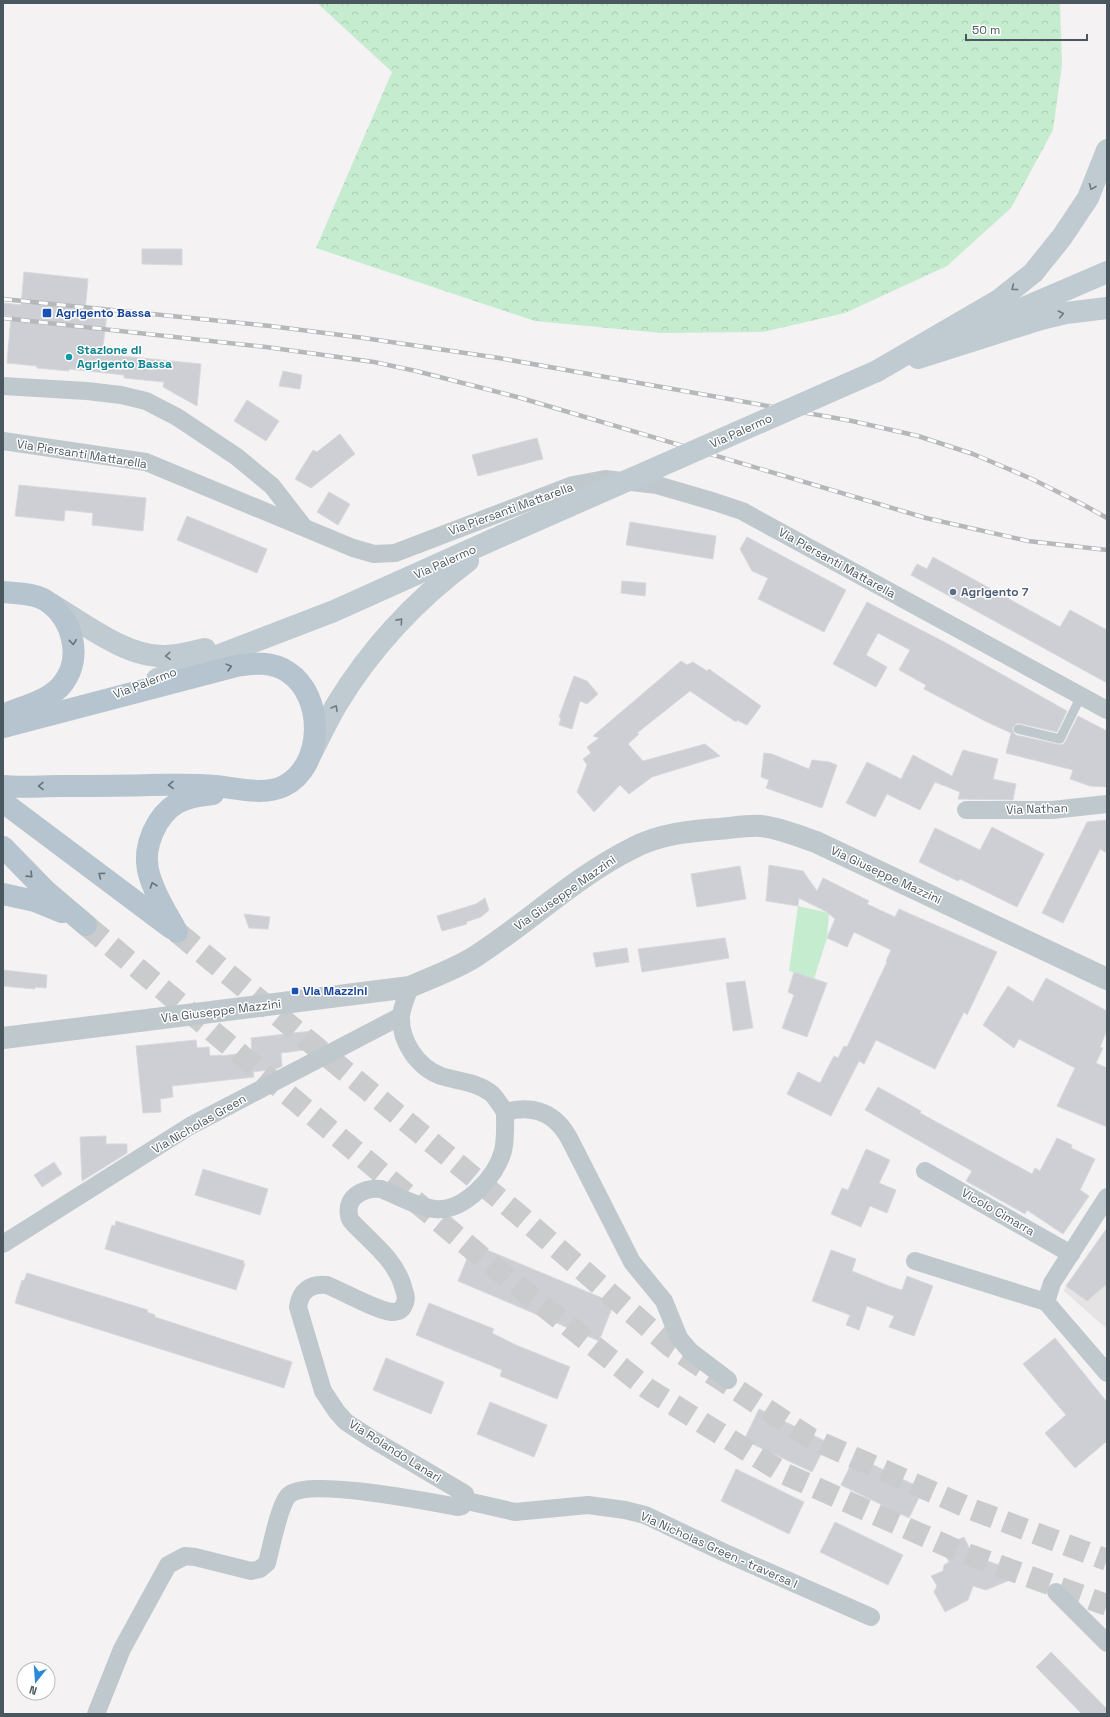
<svg xmlns="http://www.w3.org/2000/svg" width="1110" height="1717" viewBox="0 0 1110 1717" font-family="'Space Grotesk',sans-serif">
<defs>
<pattern id="forest-crowns" width="20" height="18" patternUnits="userSpaceOnUse"><rect width="20" height="18" fill="#c6ecd0"/><path d="M2 6a3 3 0 1 1 6 0M12 15a3 3 0 1 1 6 0" fill="none" stroke="#acccb5"/></pattern>
</defs>
<rect width="100%" height="100%" fill="#f4f2f2"/>
<polygon fill="#e5e3e4" points="1107,1284 1107,1329 1064,1291 1066,1286 1087,1301"/>
<polygon fill="url(#forest-crowns)" points="317,3 1060,3 1062,65 1053,130 1011,208 947,266 845,313 763,332 661,333 535,321 316,248 392,72"/>
<polygon fill="#c6ecd0" points="798,906 829,913 827,938 814,979 789,971"/>
<g fill="#cdcfd4" stroke="#d7d9dd">
<polygon points="142,249 182,249 182,265 142,264"/>
<polygon points="24,272 88,279 85,312 107,314 102,354 201,364 197,406 163,387 164,382 124,378 124,375 69,369 69,371 37,368 37,366 7,363 11,316 3,315 3,303 21,305"/>
<polygon points="283,371 302,375 300,389 279,386"/>
<polygon points="247,400 279,421 266,441 234,421"/>
<polygon points="340,434 355,454 311,488 295,479 313,450 317,452"/>
<polygon points="537,438 543,459 478,476 472,455"/>
<polygon points="19,485 146,498 143,531 92,525 93,513 65,510 64,521 15,516"/>
<polygon points="329,492 350,504 338,525 317,512"/>
<polygon points="187,516 267,549 257,573 177,540"/>
<polygon points="630,522 716,536 713,559 626,545"/>
<polygon points="747,537 846,590 824,632 758,599 768,578 752,571 740,549"/>
<polygon points="933,557 1060,627 1070,610 1107,630 1107,683 911,575 917,564 927,569"/>
<polygon points="622,581 646,583 645,596 621,593"/>
<polygon points="867,602 948,644 1067,711 1057,732 1017,723 1012,728 1014,733 1016,735 1062,745 1065,742 1078,716 1107,731 1107,787 1090,786 1070,779 1073,770 1006,753 1011,733 985,721 924,689 926,685 899,670 910,650 878,633 866,655 887,667 876,687 833,664"/>
<polygon points="681,661 687,665 693,662 707,671 709,669 761,706 747,725 737,720 736,722 690,691 637,733 639,734 628,744 643,761 705,744 720,756 652,777 629,794 620,785 594,812 577,792 587,765 583,759 591,753 587,747 599,738 593,736"/>
<polygon points="574,676 587,681 598,694 587,704 580,701 572,729 559,725 561,718 559,717"/>
<polygon points="963,750 998,759 993,779 1016,784 1013,800 958,799 960,792 935,782 920,810 887,794 875,817 846,803 867,762 901,779 913,755 952,776"/>
<polygon points="764,753 772,754 809,769 812,760 829,762 837,765 822,808 766,788 769,780 761,777"/>
<polygon points="1107,820 1107,853 1100,849 1063,923 1042,913 1087,822"/>
<polygon points="992,827 1044,854 1017,907 960,879 958,881 919,862 935,828 980,850"/>
<polygon points="769,865 803,871 817,891 823,878 869,901 867,904 895,917 899,909 997,952 967,1015 964,1012 935,1069 876,1040 864,1064 859,1061 831,1116 787,1094 798,1072 820,1083 834,1056 838,1058 844,1046 847,1047 887,962 886,961 891,950 854,932 847,947 827,938 835,919 827,912 799,898 798,906 766,901"/>
<polygon points="740,866 746,899 697,907 691,874"/>
<polygon points="485,898 489,910 481,917 466,922 467,924 442,931 437,916 476,904"/>
<polygon points="244,914 270,917 268,929 249,928"/>
<polygon points="725,938 729,958 642,972 638,949"/>
<polygon points="627,948 629,962 596,967 593,953"/>
<polygon points="3,970 47,975 46,988 35,987 35,989 3,986"/>
<polygon points="794,972 827,983 807,1037 782,1028 794,995 788,992"/>
<polygon points="1046,978 1107,1011 1107,1030 1100,1047 1103,1048 1096,1063 1107,1068 1107,1127 1057,1106 1075,1068 1019,1039 1014,1048 983,1025 1008,986 1033,1002"/>
<polygon points="745,981 753,1028 733,1031 726,983"/>
<polygon points="311,1031 313,1049 281,1053 282,1066 276,1069 253,1072 254,1077 172,1086 173,1097 160,1099 161,1112 143,1113 136,1046 196,1040 197,1048 209,1047 210,1056 221,1055 221,1056 252,1052 251,1038"/>
<polygon points="878,1087 921,1111 920,1113 1032,1174 1035,1168 1040,1171 1057,1138 1072,1145 1071,1148 1095,1159 1080,1190 1089,1196 1063,1234 1027,1210 1025,1214 966,1181 972,1171 865,1110"/>
<polygon points="106,1136 106,1144 127,1144 127,1153 82,1181 80,1137"/>
<polygon points="866,1149 890,1160 879,1183 896,1190 887,1213 870,1206 861,1227 831,1214 842,1188 848,1190"/>
<polygon points="54,1162 62,1174 42,1187 34,1175"/>
<polygon points="203,1169 268,1189 260,1215 195,1195"/>
<polygon points="116,1221 244,1261 243,1263 245,1264 236,1290 105,1249 112,1225 115,1226"/>
<polygon points="1107,1228 1107,1284 1087,1301 1066,1286"/>
<polygon points="473,1244 614,1303 599,1341 458,1281"/>
<polygon points="831,1250 856,1259 852,1271 889,1286 902,1290 907,1276 933,1286 914,1336 889,1327 894,1316 867,1306 859,1330 846,1325 850,1315 812,1301"/>
<polygon points="27,1273 148,1310 147,1312 155,1315 155,1317 292,1362 284,1388 15,1303 22,1280 24,1281"/>
<polygon points="429,1303 494,1329 492,1333 516,1345 570,1367 557,1399 500,1376 502,1370 416,1335"/>
<polygon points="1055,1338 1107,1402 1107,1441 1075,1468 1045,1433 1066,1415 1023,1364"/>
<polygon points="386,1358 444,1382 431,1414 373,1390"/>
<polygon points="490,1402 547,1425 534,1457 477,1434"/>
<polygon points="759,1409 827,1442 812,1472 744,1440"/>
<polygon points="855,1456 923,1489 909,1518 841,1485"/>
<polygon points="736,1469 804,1502 789,1534 721,1501"/>
<polygon points="835,1522 903,1555 888,1585 820,1552"/>
<polygon points="964,1537 973,1556 1002,1566 1010,1580 986,1590 973,1586 968,1600 945,1612 934,1592 937,1586 931,1576 943,1571 944,1565 949,1562 942,1547"/>
<polygon points="1051,1652 1107,1709 1107,1714 1082,1714 1036,1667"/>
</g>
<g fill="none" stroke-linecap="round" stroke-linejoin="round">
<g stroke="#cacbcd" stroke-width="22" stroke-dasharray="22 11" stroke-linecap="butt">
<polyline points="86,925 478,1254 648,1389 785,1474 956,1550 1107,1605"/>
<polyline points="177,932 518,1214 670,1346 810,1438 971,1509 1107,1560"/>
</g>
<polyline stroke="#bfc8cd" stroke-width="9" points="1018,729 1060,739 1081,696"/>
<g stroke="#bfc8cd" stroke-width="18">
<polyline points="3,386 87,391 121,395 146,401 177,417 237,457 272,486 303,526"/>
<polyline points="3,441 146,462 353,548 374,554 395,553 573,485 605,479 657,485 715,502 742,511 1107,710"/>
<polyline points="966,810 1052,810 1107,804"/>
<path d="M410 987C407 996 402 1006 401 1016 400 1041 417 1067 441 1076 457 1081 478 1082 492 1094 497 1099 501 1106 505 1112"/>
<path d="M505 1112C534 1104 556 1113 570 1140L632 1262 664 1301 679 1338 691 1352 728 1380"/>
<polyline points="925,1171 1071,1254"/>
<polyline points="1107,1197 1052,1283 1046,1302 1107,1373"/>
<polyline points="3,1244 190,1126 401,1016"/>
<polyline points="915,1261 1046,1302"/>
<polyline points="467,1501 515,1512 588,1505 625,1510 645,1515 723,1552 871,1617"/>
<polyline points="1056,1592 1107,1643"/>
<path d="M96 1714 122 1649 168 1565 185 1556 195 1557 251 1571 260 1569 267 1563C271 1548 279 1506 288 1496 306 1477 430 1502 458 1507L462 1506 467 1501 465 1494 462 1492 372 1439 346 1422 337 1412 323 1391 298 1307C300 1291 311 1283 327 1285 344 1292 375 1310 392 1312 398 1312 402 1310 404 1305 407 1300 406 1295 404 1290 397 1261 373 1244 353 1223 351 1221 349 1218 349 1215 345 1196 366 1187 381 1189 398 1196 417 1207 435 1209 464 1212 496 1177 503 1151 506 1139 505 1125 505 1112"/>
</g>
<path stroke="#bfc8cd" stroke-width="22" d="M3 1038 410 987C432 977 456 969 476 956 529 922 576 876 633 848 659 834 690 831 718 829 732 828 747 825 761 826 780 828 798 836 816 842L1107 979"/>
<g stroke="#c0cad1" stroke-width="22">
<polyline points="970,331 1107,272"/>
<polyline points="918,358 1041,319 1066,313 1107,308"/>
<polyline points="877,371 999,300 1033,273 1062,237 1088,198 1107,150"/>
<path d="M51 604C83 623 127 658 165 656 179 656 192 652 205 649"/>
<polyline points="157,679 334,611 501,536"/>
<path d="M312 752C320 736 328 719 337 704 371 648 416 600 468 561"/>
</g>
<g stroke="#b5c4ce" stroke-width="22">
<path d="M3 592C16 593 33 593 45 600 72 617 83 656 64 682 51 701 23 706 3 715"/>
<path d="M3 727 236 666C254 663 272 661 288 672 325 696 324 766 284 786 264 796 237 788 215 786 194 784 173 785 151 785 121 786 91 786 61 786 42 786 22 788 3 786"/>
<polyline points="3,802 171,928"/>
<polyline points="3,847 46,891 86,925"/>
<polyline points="3,894 35,901 62,912"/>
<path d="M177 932C167 913 153 892 148 870 143 846 156 816 177 803 188 797 201 795 213 794"/>
</g>
<defs>
<g id="rail">
<polyline points="3,299 270,326 364,338 499,358 852,421 918,436 973,454 1032,479 1082,504 1107,518"/>
<polyline points="3,318 266,347 374,362 416,371 521,398 926,518 1028,541 1107,550"/>
</g>
</defs>
<use href="#rail" stroke="#b5b8bb" stroke-width="4.5"/>
<use href="#rail" stroke="#fff" stroke-width="3" stroke-dasharray="9" stroke-linecap="butt"/>
<polyline stroke="#c0cad1" stroke-width="22" points="501,536 877,371"/>
</g>
<defs><path id="oneway-chevron" d="M-2-3.5L2.5 0L-2 3.5" fill="none" stroke-width="1.6" stroke-linecap="round" stroke-linejoin="round"/></defs>
<g stroke="#6e7a80">
<use href="#oneway-chevron" transform="translate(1092 187) rotate(112)"/>
<use href="#oneway-chevron" transform="translate(1014 288) rotate(141)"/>
<use href="#oneway-chevron" transform="translate(1061 314) rotate(-12)"/>
<use href="#oneway-chevron" transform="translate(400 621) rotate(-48)"/>
<use href="#oneway-chevron" transform="translate(168 656) rotate(176)"/>
<use href="#oneway-chevron" transform="translate(335 708) rotate(-60)"/>
</g>
<g stroke="#66727a">
<use href="#oneway-chevron" transform="translate(73 642) rotate(84)"/>
<use href="#oneway-chevron" transform="translate(229 667) rotate(-15)"/>
<use href="#oneway-chevron" transform="translate(171 785) rotate(179)"/>
<use href="#oneway-chevron" transform="translate(41 786) rotate(179)"/>
<use href="#oneway-chevron" transform="translate(30 875) rotate(44)"/>
<use href="#oneway-chevron" transform="translate(101 875) rotate(-143)"/>
<use href="#oneway-chevron" transform="translate(153 885) rotate(-109)"/>
</g>
<g fill="#1a4fb4" stroke="#fff" stroke-width="1.5">
<rect x="42" y="308" width="10" height="10" rx="2"/>
<rect x="291" y="987" width="8" height="8" rx="2"/>
</g>
<circle fill="#0f9aa8" stroke="#fff" stroke-width="1.5" cx="69" cy="357" r="4"/>
<circle fill="#5c6f8a" stroke="#fff" stroke-width="1.5" cx="953" cy="592" r="4"/>
<g text-anchor="middle" dominant-baseline="central" stroke-width="3" stroke-linejoin="round" paint-order="stroke">
<g font-size="12" font-weight="bold" fill="#164399" stroke="#fff" text-anchor="start">
<text x="56" y="313">Agrigento Bassa</text>
<text x="303" y="991">Via Mazzini</text>
</g>
<g font-size="12" font-weight="bold" fill="#0d838f" stroke="#fff" text-anchor="start">
<text x="77" y="350">Stazione di<tspan x="77" dy="14">Agrigento Bassa</tspan></text>
</g>
<g font-size="12" fill="#4b575e" stroke="#fff">
<text transform="translate(741 431) rotate(-24)">Via Palermo</text>
<text transform="translate(82 454) rotate(9)">Via Piersanti Mattarella</text>
<text transform="translate(511 509) rotate(-20)">Via Piersanti Mattarella</text>
<text transform="translate(445 562) rotate(-24)">Via Palermo</text>
<text transform="translate(837 563) rotate(29)">Via Piersanti Mattarella</text>
<text transform="translate(145 683) rotate(-21)">Via Palermo</text>
<text transform="translate(1037 809) rotate(-2)">Via Nathan</text>
<text transform="translate(886 875) rotate(25)">Via Giuseppe Mazzini</text>
<text transform="translate(565 893) rotate(-35)">Via Giuseppe Mazzini</text>
<text transform="translate(221 1011) rotate(-7)">Via Giuseppe Mazzini</text>
<text transform="translate(199 1124) rotate(-30)">Via Nicholas Green</text>
<text transform="translate(998 1212) rotate(30)">Vicolo Cimarra</text>
<text transform="translate(395 1451) rotate(32)">Via Rolando Lanari</text>
<text transform="translate(719 1550) rotate(24)">Via Nicholas Green - traversa I</text>
</g>
<g font-size="12" font-weight="bold" fill="#4e5e75" stroke="#fff" text-anchor="start">
<text x="961" y="592">Agrigento 7</text>
</g>
</g>
<rect width="1110" height="1717" fill="none" stroke="#4b575e" stroke-width="8"/>
<g transform="translate(36 1681) rotate(197)"><circle r="19" fill="#ffffff" stroke="#b7bcbf"/>
<path d="M0-3L7 15L0 10L-7 15Z" fill="#2b89d5"/>
<text y="-6" font-size="11" font-weight="bold" text-anchor="middle" fill="#4b575e">N</text>
</g>
<path d="M966 34v6h121v-6" fill="none" stroke="#4b575e" stroke-width="2"/>
<text x="972" y="34" font-size="12" fill="#4b575e" stroke="#ffffff" stroke-width="3" paint-order="stroke">50 m</text>
</svg>
